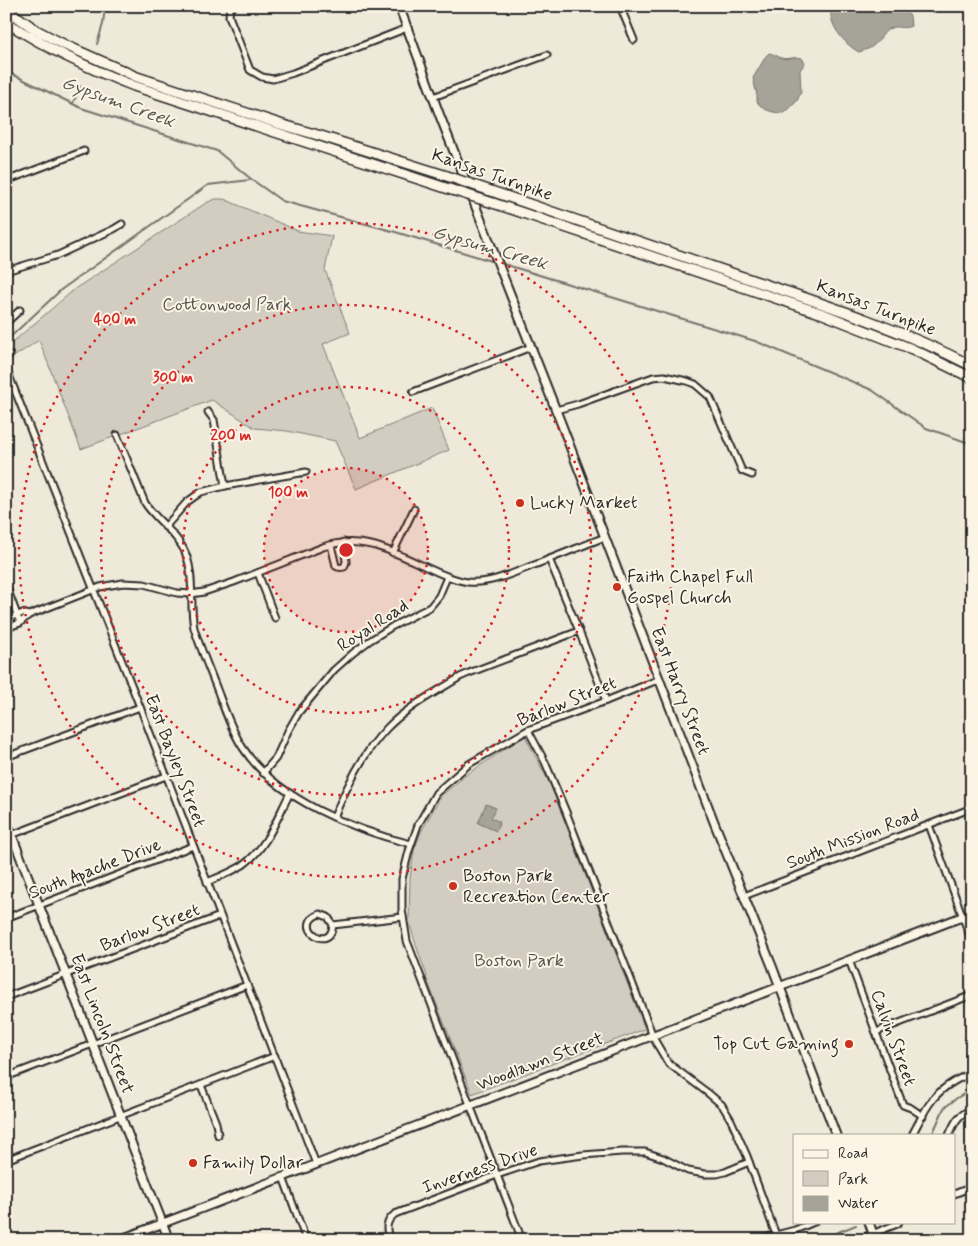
<svg xmlns="http://www.w3.org/2000/svg" width="978" height="1246" viewBox="0 0 978 1246" font-family="Mynerve,sans-serif">
<rect width="100%" height="100%" fill="#efe9da"/>
<filter id="ink" filterUnits="userSpaceOnUse"><feTurbulence type="fractalNoise" baseFrequency=".02" numOctaves="2"/><feDisplacementMap in="SourceGraphic" scale="10" xChannelSelector="R" yChannelSelector="G"/><feConvolveMatrix kernelMatrix="1 2 1 2 8 2 1 2 1" color-interpolation-filters="sRGB"/></filter>
<g filter="url(#ink)">
<g fill="#d2cdc0" stroke="#7e7c76">
<polygon points="215,199 224,199 298,231 332,236 325,270 350,333 323,344 360,438 432,408 449,450 356,489 335,441 287,431 255,428 212,400 81,449 39,340 12,358 7,347 76,288 206,203"/>
<polygon points="525,736 551,786 645,1029 472,1094 426,977 427,976 418,951 409,922 410,878 414,850 421,832 441,796 466,775 523,737"/>
</g>
<g fill="#a6a399" stroke="#75736d">
<path d="M833 6H900L910 16 911 26C902 30 898 25 891 28 883 31 881 40 874 45 870 49 865 50 859 52 846 46 824 21 833 6Z"/>
<path d="M769 53C774 54 777 56 781 58 788 60 795 56 802 58L805 63 800 70 801 92 797 101 785 113C773 113 764 111 757 102V96L753 78 766 56Z"/>
<polygon points="486,804 496,808 491,818 500,822 496,831 478,823"/>
</g>
<g fill="none" stroke-linecap="round" stroke-linejoin="round">
<g stroke="#75736d" stroke-width="2">
<polyline points="97,44 103,24 105,6"/>
<polyline points="6,71 81,108 217,151 251,179 282,201 392,231 495,262"/>
<polyline points="73,103 80,86"/>
<polyline points="500,263 755,341 872,390 926,428 972,444"/>
<polyline points="6,341 62,289 208,185 250,180"/>
<polyline points="932,1135 944,1108 957,1098 972,1089"/>
<polyline points="818,1240 856,1225"/>
</g>
<defs>
<g id="street">
<polyline points="234,6 230,8 229,16 250,70 262,77 273,79 293,73 407,28"/>
<polyline points="620,6 634,40"/>
<polyline points="433,97 547,55"/>
<polyline points="6,181 84,151"/>
<polyline points="6,271 58,255 114,229 122,224"/>
<polyline points="6,323 20,310"/>
<polyline points="6,359 10,355"/>
<polyline points="6,368 140,707 316,1164"/>
<polyline points="413,392 531,347"/>
<polyline points="556,410 578,404 653,377 664,376 687,381 695,384 710,397 742,471 752,475"/>
<polyline points="208,412 214,420 225,486"/>
<path d="M117 435 145 503C155 519 173 530 183 548 196 572 189 602 194 628 201 650 210 671 218 692 225 711 232 731 243 748 276 799 354 830 411 844"/>
<polyline points="165,527 187,502 201,492 225,486 306,472"/>
<path d="M331 545 336 566C338 568 340 568 344 567L346 562 344 542"/>
<polyline points="393,553 414,509"/>
<polyline points="549,559 579,631 606,701"/>
<polyline points="258,573 275,618"/>
<polyline points="6,585 20,623"/>
<polyline points="6,619 23,613 29,615"/>
<path d="M6 628 20 623 29 615 100 587 123 583 144 584 177 593 191 594 204 592 234 582 323 547C363 534 393 552 428 568 441 574 454 580 468 582 492 584 515 572 537 564 560 555 582 546 605 537"/>
<polyline points="528,730 545,762 566,812 654,1039 668,1063 708,1093 722,1105 731,1120 747,1156 776,1235"/>
<polyline points="6,757 140,707"/>
<polyline points="263,773 276,758 288,731 299,712 334,670 353,653 369,641 393,626 430,607 439,596 447,577"/>
<path d="M334 817C347 786 363 753 387 728 407 707 435 693 460 677L469 673 579 631"/>
<polyline points="929,825 972,942"/>
<polyline points="6,837 166,776"/>
<path d="M207 882C219 877 232 872 243 865 267 848 277 818 290 793"/>
<polyline points="744,896 972,808"/>
<polyline points="6,918 193,846"/>
<path d="M333 925C330 955 291 924 320 914L328 917 333 925 403 917"/>
<polyline points="849,960 903,1105 911,1108 923,1116"/>
<polyline points="6,997 220,916"/>
<polyline points="876,1032 972,995"/>
<polyline points="6,1077 247,985"/>
<polyline points="201,1085 216,1123 218,1135"/>
<path d="M912 1135C918 1124 923 1113 930 1103 940 1089 956 1079 972 1073"/>
<path d="M949 1135C956 1120 957 1116 972 1109"/>
<polyline points="6,1160 275,1056"/>
<polyline points="283,1177 306,1240"/>
<polyline points="954,1194 972,1187"/>
<path d="M389 1240C386 1228 385 1222 395 1214L497 1175 539 1161 583 1155 622 1152H645L663 1158 688 1171 705 1174H717L725 1172 749 1162"/>
<polyline points="522,1240 407,941 402,910 402,879 409,851 418,825 436,793 469,764 528,730 606,701 660,679"/>
<path d="M553 1240C570 1236 588 1238 605 1240"/>
<polyline points="757,1240 795,1230 814,1222"/>
<polyline points="857,1240 897,1224 899,1222"/>
</g>
<g id="secondary">
<polyline points="399,6 440,116 561,423 714,822 772,966 836,1135"/>
<polyline points="6,820 169,1240"/>
<polyline points="869,1222 875,1240"/>
<polyline points="119,1240 972,913"/>
</g>
<g id="highway">
<polyline points="6,9 36,30 65,45 137,77 280,124 321,136 447,176"/>
<path d="M6 22C48 49 87 68 134 86L452 190"/>
<path d="M488 190C573 219 658 248 743 277 821 303 899 328 972 366"/>
<polyline points="493,203 823,314 912,349 972,378"/>
</g>
</defs>
<use href="#street" stroke="#2b2b2b" stroke-width="9"/>
<use href="#secondary" stroke="#2b2b2b" stroke-width="11"/>
<use href="#highway" stroke="#2b2b2b" stroke-width="12"/>
<use href="#street" stroke="#fcf5e5" stroke-width="5"/>
<use href="#secondary" stroke="#fcf5e5" stroke-width="7"/>
<use href="#highway" stroke="#fcf5e5" stroke-width="9"/>
<defs>
<g id="highway-bridge">
<polyline points="447,176 488,190"/>
<polyline points="452,190 493,203"/>
</g>
</defs>
<use href="#highway-bridge" stroke="#2b2b2b" stroke-width="12" stroke-linecap="butt"/>
<use href="#highway-bridge" stroke="#fcf5e5" stroke-width="9"/>
</g>
</g>
<circle cx="346" cy="550" r="82" fill="#d62828" fill-opacity=".12"/>
<g fill="none" stroke="#d62828" stroke-width="2.5" stroke-dasharray="2.5 5">
<circle cx="346" cy="550" r="82"/>
<circle cx="346" cy="550" r="163"/>
<circle cx="346" cy="550" r="245"/>
<circle cx="346" cy="550" r="327"/>
</g>
<g fill="#c8321e" stroke="#fcf5e5" stroke-width="2">
<circle cx="520" cy="503" r="5"/>
<circle cx="617" cy="587" r="5"/>
<circle cx="453" cy="886" r="5"/>
<circle cx="849" cy="1044" r="5"/>
<circle cx="193" cy="1163" r="5"/>
</g>
<g text-anchor="middle" dominant-baseline="central" stroke-width="4" stroke-linejoin="round" paint-order="stroke">
<g font-size="18" fill="#2b2b2b" stroke="#fcf5e5">
<text transform="translate(492 175) rotate(19)">Kansas Turnpike</text>
<text transform="translate(876 308) rotate(21)">Kansas Turnpike</text>
<text transform="translate(373 626) rotate(-33)">Royal Road</text>
<text transform="translate(680 691) rotate(69)">East Harry Street</text>
<text transform="translate(567 702) rotate(-22)">Barlow Street</text>
<text transform="translate(175 761) rotate(69)">East Bayley Street</text>
<text transform="translate(853 839) rotate(-21)">South Mission Road</text>
<text transform="translate(95 869) rotate(-21)">South Apache Drive</text>
<text transform="translate(150 928) rotate(-21)">Barlow Street</text>
<text transform="translate(102 1024) rotate(69)">East Lincoln Street</text>
<text transform="translate(893 1038) rotate(70)">Calvin Street</text>
<text transform="translate(540 1062) rotate(-21)">Woodlawn Street</text>
<text transform="translate(480 1169) rotate(-19)">Inverness Drive</text>
</g>
<g font-size="18" fill="#555450" stroke="#fcf5e5">
<text x="227" y="305">Cottonwood Park</text>
<text x="519" y="961">Boston Park</text>
</g>
<g font-size="18" fill="#2b2b2b" stroke="#fcf5e5" text-anchor="start">
<text x="530" y="503">Lucky Market</text>
<text x="627" y="577">Faith Chapel Full<tspan x="627" dy="21">Gospel Church</tspan></text>
<text x="463" y="876">Boston Park<tspan x="463" dy="21">Recreation Center</tspan></text>
<text x="839" y="1044" text-anchor="end">Top Cut Gaming</text>
<text x="203" y="1163">Family Dollar</text>
</g>
<g font-size="19" font-style="italic" fill="#565552" stroke="#fcf5e5">
<text transform="translate(118 102) rotate(20)">Gypsum Creek</text>
<text transform="translate(490 248) rotate(16)">Gypsum Creek</text>
</g>
</g>
<circle cx="346" cy="550" r="8" fill="#d62828" stroke="#fcf5e5" stroke-width="2.5"/>
<g font-size="15" text-anchor="middle" font-weight="bold" fill="#d62828" stroke="#fcf5e5" stroke-width="4" stroke-linejoin="round" paint-order="stroke">
<text x="115" y="324">400 m</text>
<text x="173" y="382">300 m</text>
<text x="231" y="440">200 m</text>
<text x="288" y="497">100 m</text>
</g>
<rect width="978" height="1246" fill="none" stroke="#fcf5e5" stroke-width="25"/>
<rect x="12" y="12" width="953" height="1221" fill="none" stroke="#2b2b2b" stroke-width="2" filter="url(#ink)"/>
<rect x="793" y="1134" width="162" height="90" fill="#fcf5e5" stroke="#a8a49b"/>
<rect x="803" y="1150" width="25" height="8" fill="#fcf5e5" stroke="#a8a49b"/>
<text x="838" y="1158" font-size="15" fill="#2b2b2b">Road</text>
<rect x="803" y="1171" width="25" height="15" fill="#d2cdc0" stroke="#a8a49b"/>
<text x="838" y="1184" font-size="15" fill="#2b2b2b">Park</text>
<rect x="803" y="1196" width="25" height="15" fill="#a6a399" stroke="#a8a49b"/>
<text x="838" y="1208" font-size="15" fill="#2b2b2b">Water</text>
</svg>
